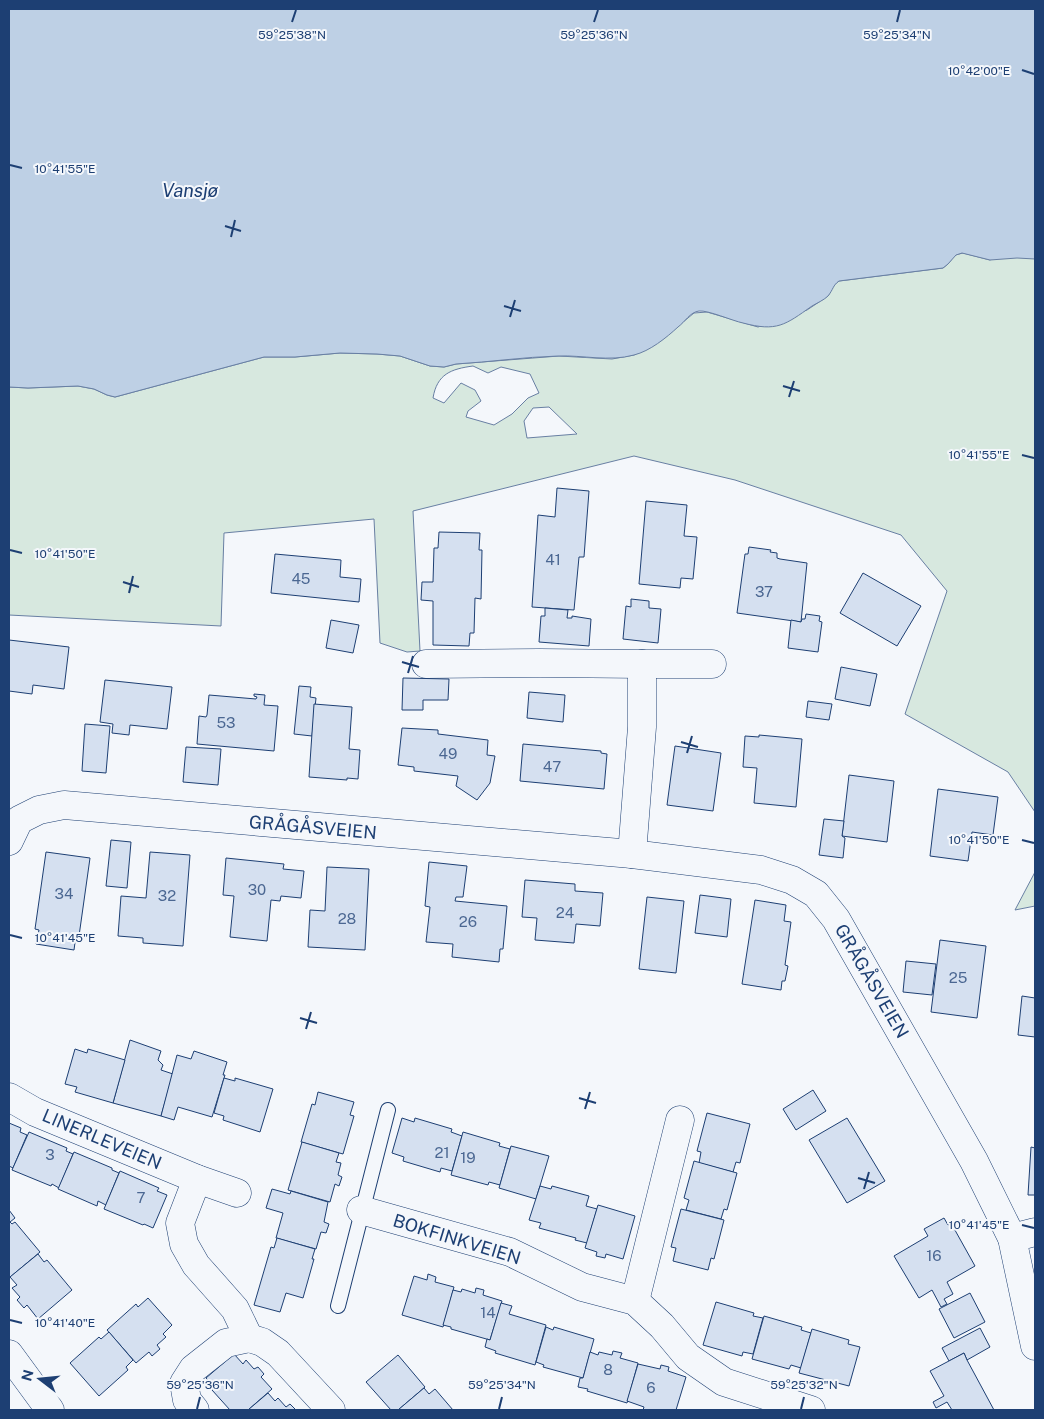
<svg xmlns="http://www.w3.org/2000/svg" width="1044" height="1419" viewBox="0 0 1044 1419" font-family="'Public Sans',sans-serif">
<rect width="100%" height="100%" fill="#f4f7fb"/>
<g fill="#d7e8df" stroke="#687fa3" fill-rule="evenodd">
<path d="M1035 235V812L1008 772 905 714 947 591 901 535 735 480 634 456 413 511 420 651 407 652 380 643 374 519 224 533 221 626 9 615V387L28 388 78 386 94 389 107 395 115 397 264 357H295L340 353 377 354 400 356 430 366 444 367 456 364 559 356 612 359 634 355 660 341 694 313 707 312 758 327 807 310 828 296 834 285 839 281 943 268 948 264 955 255 963 253 990 260ZM473 366 488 373 501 367 530 374 539 393 528 398 512 414 494 425 466 417 468 411 481 401 475 390 461 383 444 403 433 398C437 374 451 369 473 366ZM549 407 577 434 527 438 524 421 533 408Z"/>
<polygon points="1035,872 1035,906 1015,910"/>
</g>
<path fill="#bed0e5" stroke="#687fa3" d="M9 9H1035V259L1017 258 990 260 962 253 956 255 948 264 943 268 839 281C833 285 833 290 828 296 824 300 817 303 812 306 785 325 777 332 743 323 733 321 708 310 699 311 690 312 685 322 678 327 666 338 650 351 634 355 609 362 583 355 558 356 524 357 490 362 456 364L444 367 430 366 400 356 377 354 340 353 295 357H264L115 397 107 395 94 389 78 386 28 388 9 387Z"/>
<g fill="#d5e0f0" stroke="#1d3f73">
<polygon points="557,488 589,491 584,557 579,557 574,610 532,607 538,515 555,517"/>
<polygon points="646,501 687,505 684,536 697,537 693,579 681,578 680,588 639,584"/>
<polygon points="439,532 480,533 479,550 482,550 481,599 475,598 474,633 470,633 469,646 433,645 433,601 421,600 422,582 433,582 434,548 438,548"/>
<polygon points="749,547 771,550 770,552 777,553 777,558 780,559 807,563 801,622 737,613 745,554 748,554"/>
<polygon points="275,554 341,560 340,577 361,579 359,602 271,593"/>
<polygon points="863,573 921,606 897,646 840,613"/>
<polygon points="631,599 649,601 649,608 661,609 658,643 623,639 626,606 631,607"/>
<polygon points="545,608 568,610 567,618 572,618 572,616 591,619 589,646 539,642 541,616 545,616"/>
<polygon points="806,614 820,616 819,621 822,622 818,652 788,648 791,620 801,622 802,619 805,619"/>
<polygon points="331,620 359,625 353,653 326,648"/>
<polygon points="9,640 69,647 64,689 33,685 32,694 9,691"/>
<polygon points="841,667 877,674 870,706 835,699"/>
<polygon points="403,678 449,679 448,700 423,700 423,710 402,710"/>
<polygon points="105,680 172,687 167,729 130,725 129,735 112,733 113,724 100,722"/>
<polygon points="299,686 311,687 310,697 316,698 312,736 294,734"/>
<polygon points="529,692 565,695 563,722 527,718"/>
<polygon points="254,694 265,695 264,705 278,706 274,751 197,744 199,716 206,717 207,715 209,695 256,699 257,697 254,696"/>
<polygon points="808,701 832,704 829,720 806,717"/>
<polygon points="314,704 352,707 349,749 360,750 358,779 347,778 347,780 309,777"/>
<polygon points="85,724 110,726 106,773 82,771"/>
<polygon points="402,728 438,730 438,734 488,740 487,755 495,756 490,783 477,800 456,786 458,776 414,771 414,767 398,765"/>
<polygon points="759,735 802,739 796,807 754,803 757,768 743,767 745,736 759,737"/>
<polygon points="523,744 601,751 601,753 607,754 604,789 520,781"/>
<polygon points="675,746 721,753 713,811 667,805"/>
<polygon points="186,747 221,749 218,785 183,782"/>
<polygon points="849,775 894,781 887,842 842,836"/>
<polygon points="938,789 998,797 993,835 972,832 968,861 930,856"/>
<polygon points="824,819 844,821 842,836 845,838 843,858 819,855"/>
<polygon points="111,840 131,842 127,888 106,886"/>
<polygon points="46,852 90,858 79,936 76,935 74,950 36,944 39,930 35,929"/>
<polygon points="150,852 190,855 183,946 143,943 143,938 118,936 121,896 146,898"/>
<polygon points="226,858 284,864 283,869 304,871 301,898 281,896 280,901 271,900 267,941 230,937 234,896 223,895"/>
<polygon points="429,862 467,866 463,897 456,897 455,901 507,906 503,949 500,949 499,962 452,957 453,944 426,942 430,907 425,906"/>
<polygon points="327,867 369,869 365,950 308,947 310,910 325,911"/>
<polygon points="525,880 575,884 575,891 603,893 600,926 576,924 574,943 535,940 537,918 522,917"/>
<polygon points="700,895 731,899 727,937 695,933"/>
<polygon points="647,897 684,901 676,973 639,969"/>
<polygon points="755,900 786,905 784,921 791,922 785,965 788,966 785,981 782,981 781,990 742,984"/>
<polygon points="940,940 986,946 977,1018 931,1012"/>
<polygon points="906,961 936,964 932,995 903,992"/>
<polygon points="1022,996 1035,998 1035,1037 1018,1035"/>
<polygon points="130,1040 161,1051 158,1060 163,1065 161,1070 173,1074 161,1116 113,1103"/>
<polygon points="75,1049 87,1053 88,1049 125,1060 113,1103 75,1092 77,1087 65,1084"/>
<polygon points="194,1051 227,1062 223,1075 225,1075 212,1117 178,1107 174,1120 161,1116 177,1055 191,1059"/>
<polygon points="224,1078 235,1081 235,1078 273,1089 260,1132 223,1120 224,1116 214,1113"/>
<polygon points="813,1090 826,1111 796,1130 783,1109"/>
<polygon points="318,1092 354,1102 350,1115 354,1116 343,1154 301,1142 312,1104 315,1105"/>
<polygon points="707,1113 750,1124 740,1163 736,1162 733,1172 699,1163 701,1152 697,1151"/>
<polygon points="402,1118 414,1122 415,1118 452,1129 451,1132 462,1136 452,1171 441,1168 440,1172 403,1161 404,1157 392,1153"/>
<polygon points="847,1118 885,1181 847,1203 809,1140"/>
<polygon points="9,1123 21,1128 20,1132 27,1135 13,1168 9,1166"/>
<polygon points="29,1132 67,1148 66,1151 73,1154 59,1188 52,1184 51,1186 12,1170"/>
<polygon points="463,1132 500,1143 499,1146 510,1149 500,1185 489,1182 488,1185 451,1175"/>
<polygon points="302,1142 339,1153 336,1162 341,1163 338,1175 342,1177 339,1186 335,1184 330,1202 288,1190"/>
<polygon points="511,1146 549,1156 536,1199 499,1188"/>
<polygon points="1031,1147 1035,1148 1035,1195 1028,1195"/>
<polygon points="74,1152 112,1168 112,1170 119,1173 106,1205 98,1201 97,1206 58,1189"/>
<polygon points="694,1161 737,1173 727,1210 724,1209 721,1219 686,1210 689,1200 684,1198"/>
<polygon points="120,1171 159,1188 157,1191 167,1195 153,1228 144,1224 143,1225 104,1209"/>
<polygon points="540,1186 551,1189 552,1186 589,1196 586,1206 597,1209 587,1243 575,1240 576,1238 539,1228 541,1223 529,1220"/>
<polygon points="272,1189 290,1194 291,1191 328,1202 324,1222 329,1224 326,1233 321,1232 316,1249 276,1238 283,1213 266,1208"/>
<polygon points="598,1205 635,1216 623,1259 606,1254 605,1258 596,1256 597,1252 585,1248"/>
<polygon points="681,1209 724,1220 714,1259 711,1258 708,1270 673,1261 676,1248 671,1247"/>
<polygon points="9,1210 15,1218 10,1222 12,1224 15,1222 40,1252 9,1278"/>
<polygon points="944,1218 948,1225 951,1223 975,1266 947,1282 953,1294 944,1299 947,1304 941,1307 932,1290 919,1298 894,1256 928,1236 924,1229"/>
<polygon points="277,1238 315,1249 312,1259 314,1259 303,1298 286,1293 280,1312 254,1305 271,1247 274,1248"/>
<polygon points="38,1254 44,1262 47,1260 72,1290 38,1319 27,1305 24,1308 17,1300 20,1297 12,1288 17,1285 10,1277"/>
<polygon points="428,1274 436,1277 435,1282 454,1287 443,1327 402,1315 414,1276 427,1280"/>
<polygon points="476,1288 484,1290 483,1295 502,1301 490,1340 451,1329 451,1327 443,1325 453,1290 461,1292 462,1289 475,1293"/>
<polygon points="970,1293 985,1322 954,1338 939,1309"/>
<polygon points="148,1298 172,1325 163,1334 166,1337 157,1345 160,1349 152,1356 149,1352 136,1363 107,1330 136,1304 138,1307"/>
<polygon points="716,1302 754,1313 753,1316 763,1318 753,1354 743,1352 742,1356 703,1345"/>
<polygon points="501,1303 512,1306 509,1314 546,1325 535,1365 495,1353 496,1351 485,1347 487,1339 490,1340"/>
<polygon points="764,1316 802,1327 801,1330 811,1333 801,1368 791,1365 789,1369 752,1359"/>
<polygon points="546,1327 553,1330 554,1327 594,1339 583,1378 543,1367 544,1365 536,1362"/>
<polygon points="980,1328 990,1347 967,1360 964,1353 949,1361 942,1348"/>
<polygon points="812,1329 849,1340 848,1344 860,1347 849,1386 799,1373"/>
<polygon points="109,1332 133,1360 126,1367 128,1370 99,1396 70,1363 99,1337 101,1339"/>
<polygon points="613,1351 622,1353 620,1358 638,1363 627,1403 587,1391 588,1389 578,1387 580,1378 583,1378 590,1352 598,1355 599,1352 612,1355"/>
<polygon points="964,1353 967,1360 994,1410 952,1410 947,1402 936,1408 933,1402 944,1396 930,1371"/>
<polygon points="234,1354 243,1364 246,1360 254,1369 258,1367 264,1374 261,1377 272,1389 248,1410 230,1410 212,1390 215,1388 206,1378"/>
<polygon points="398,1355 425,1387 398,1410 391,1410 366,1382"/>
<polygon points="638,1364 660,1369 661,1365 669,1367 668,1371 686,1377 676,1410 643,1410 644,1407 627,1401"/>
<polygon points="424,1388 429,1394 435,1389 453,1410 398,1410"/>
<polygon points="268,1393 275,1401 278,1398 286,1407 290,1404 296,1410 248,1410"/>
</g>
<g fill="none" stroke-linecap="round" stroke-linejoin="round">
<defs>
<polyline id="service" points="338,1306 388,1110"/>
<g id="minor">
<polyline points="426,664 540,663 642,664"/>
<polyline points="9,841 19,820 39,810 64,805 632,854 761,870 792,880 816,894 836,919 974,1161 1012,1238 1035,1346"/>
<polyline points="632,854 642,727 642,664 712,664"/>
<polyline points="9,1097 35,1112 197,1179 237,1193"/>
<polyline points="361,1210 510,1252 582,1287 635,1301 662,1326 688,1357 724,1382 811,1410"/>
<polyline points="1012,1238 1035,1232"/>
<polyline points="635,1301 680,1120"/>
<polyline points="249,1338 262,1342 278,1353 331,1410"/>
<polyline points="9,1354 50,1410"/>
<polyline points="195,1410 187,1400 184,1383 193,1369 226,1343 249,1338 235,1309 196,1265 184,1244 180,1223 197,1179"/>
</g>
</defs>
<use href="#service" stroke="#1d3f73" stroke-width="16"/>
<use href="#minor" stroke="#1d3f73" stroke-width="29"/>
<use href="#service" stroke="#f4f7fb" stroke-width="14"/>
<use href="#minor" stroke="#f4f7fb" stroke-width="28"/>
</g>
<path fill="none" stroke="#1d3f73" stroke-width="2" d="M292 22 296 10M594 22 598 10M897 22 900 10M1022 70 1034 74M10 165 22 168M225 226 241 231M231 237 235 220M504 306 521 311M510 317 515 300M783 386 800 391M789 397 794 381M1022 455 1034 458M10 550 22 553M123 582 139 587M129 593 133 576M402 662 419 667M408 673 413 656M681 742 698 747M687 753 692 736M1022 840 1034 843M10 935 22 938M300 1018 317 1023M306 1029 311 1012M579 1098 596 1103M585 1109 590 1092M858 1178 875 1183M864 1189 869 1172M1022 1225 1034 1228M10 1320 22 1323M197 1409 200 1397M499 1409 502 1397M801 1409 804 1397"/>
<g text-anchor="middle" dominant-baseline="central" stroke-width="4" stroke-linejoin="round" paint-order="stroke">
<g font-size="15" fill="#4b6792">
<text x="553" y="559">41</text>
<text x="301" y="578">45</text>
<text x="764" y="591">37</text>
<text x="226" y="722">53</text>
<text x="448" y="753">49</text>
<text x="552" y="766">47</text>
<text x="257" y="889">30</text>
<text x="64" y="893">34</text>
<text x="167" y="895">32</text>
<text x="565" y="912">24</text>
<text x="347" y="918">28</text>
<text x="468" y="921">26</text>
<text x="958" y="977">25</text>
<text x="442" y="1152">21</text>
<text x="50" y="1154">3</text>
<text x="468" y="1157">19</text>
<text x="141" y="1197">7</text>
<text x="934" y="1255">16</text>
<text x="488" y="1312">14</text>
<text x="608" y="1369">8</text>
<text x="651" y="1387">6</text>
</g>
<g font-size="18" fill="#1d3f73" stroke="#f4f7fb">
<text transform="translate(313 827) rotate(5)">GRÅGÅSVEIEN</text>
<text transform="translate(872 981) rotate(60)">GRÅGÅSVEIEN</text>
<text transform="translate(102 1139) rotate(23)">LINERLEVEIEN</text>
<text transform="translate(457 1239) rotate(17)">BOKFINKVEIEN</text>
</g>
<g font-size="19" font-style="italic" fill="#1d3f73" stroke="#f4f7fb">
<text x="190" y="190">Vansjø</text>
</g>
</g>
<g font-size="12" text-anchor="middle" fill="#1d3f73" stroke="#f4f7fb" stroke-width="4" stroke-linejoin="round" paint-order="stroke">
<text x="292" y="39">59°25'38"N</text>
<text x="594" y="39">59°25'36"N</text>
<text x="897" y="39">59°25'34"N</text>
<text x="979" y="75">10°42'00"E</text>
<text x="65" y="173">10°41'55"E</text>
<text x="979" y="459">10°41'55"E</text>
<text x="65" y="558">10°41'50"E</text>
<text x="979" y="844">10°41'50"E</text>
<text x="65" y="942">10°41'45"E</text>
<text x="979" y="1229">10°41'45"E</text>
<text x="65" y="1327">10°41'40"E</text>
<text x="200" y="1389">59°25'36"N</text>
<text x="502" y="1389">59°25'34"N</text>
<text x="804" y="1389">59°25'32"N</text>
</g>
<rect width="1044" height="1419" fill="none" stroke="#1d3f73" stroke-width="20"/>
<g transform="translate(40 1379) rotate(286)" stroke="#f4f7fb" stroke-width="4" paint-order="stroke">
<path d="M0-4L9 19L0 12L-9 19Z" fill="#1d3f73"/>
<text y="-8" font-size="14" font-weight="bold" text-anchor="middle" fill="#1d3f73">N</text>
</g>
</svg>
